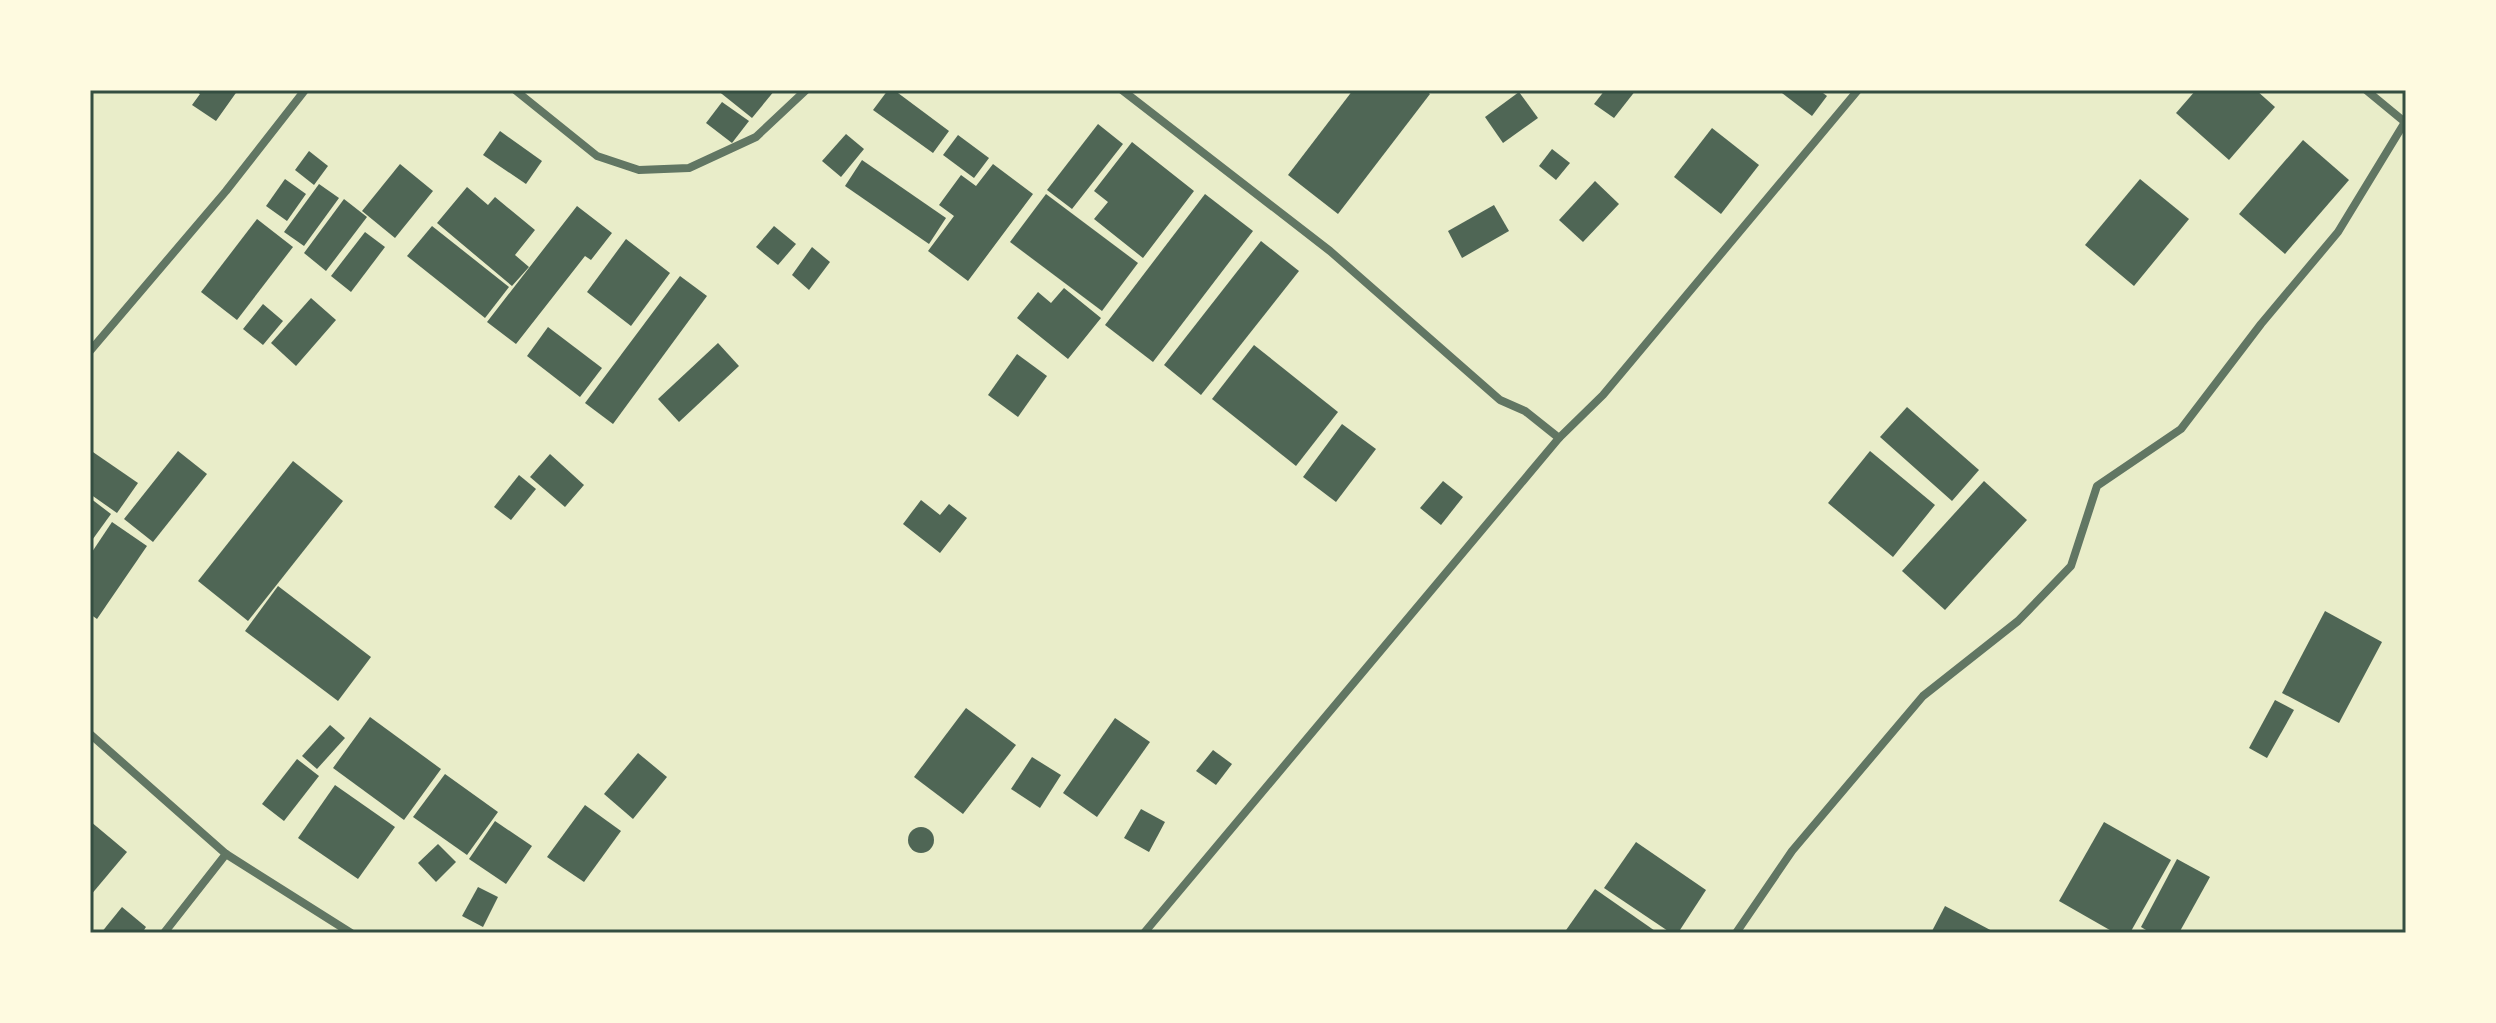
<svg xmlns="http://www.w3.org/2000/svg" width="2496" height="1023" viewBox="0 0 2496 1023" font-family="Mulish,sans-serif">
<rect width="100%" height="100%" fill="#e9edc9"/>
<g fill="#4f6655">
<polygon points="194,90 238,90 216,121 192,105 200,94"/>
<polygon points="717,90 775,90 752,118"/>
<polygon points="888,90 894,90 949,131 933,153 873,110"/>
<polygon points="1353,90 1425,90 1430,94 1338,214 1288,175"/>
<polygon points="1605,90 1636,90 1614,118 1594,104"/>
<polygon points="1778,90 1819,90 1827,96 1812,116"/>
<polygon points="2196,90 2256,90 2275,107 2229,160 2176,113"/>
<polygon points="1519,92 1538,118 1503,143 1485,117"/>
<polygon points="722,102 749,121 732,143 706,123"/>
<polygon points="1098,124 1123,144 1072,209 1047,190"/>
<polygon points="1712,128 1759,165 1721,214 1674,177"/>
<polygon points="500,131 542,161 526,184 483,155"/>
<polygon points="846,134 864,149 841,177 822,161"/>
<polygon points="958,135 989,158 974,178 943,155"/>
<polygon points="2303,140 2349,180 2285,254 2239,214"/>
<polygon points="1132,142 1194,191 1143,258 1094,219 1108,202 1094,191"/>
<polygon points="1552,149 1570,163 1556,180 1539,166"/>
<polygon points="309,151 328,166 314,185 295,170"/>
<polygon points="862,160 946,218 929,244 845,186"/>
<polygon points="400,164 433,191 395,238 362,211"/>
<polygon points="993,164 1033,194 968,281 928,251 954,216 939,205 961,175 976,186"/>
<polygon points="285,179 306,194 287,221 266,206"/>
<polygon points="2140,179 2189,219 2134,286 2085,245"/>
<polygon points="1595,181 1619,204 1583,242 1559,220"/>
<polygon points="319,184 339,198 304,246 284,232"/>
<polygon points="467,187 488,205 495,197 535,230 515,255 529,267 512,286 437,223"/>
<polygon points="1046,194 1138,263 1102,311 1010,242"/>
<polygon points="1205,194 1253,231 1153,362 1105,325"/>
<polygon points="344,199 367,217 326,271 304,253"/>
<polygon points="1494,205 1509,231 1462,258 1448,231"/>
<polygon points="577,206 612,233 591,260 585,256 516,344 487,322"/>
<polygon points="257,219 293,247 237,320 201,292"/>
<polygon points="432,226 509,287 485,318 407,256"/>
<polygon points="774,226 796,244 778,265 756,247"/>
<polygon points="365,232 385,247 351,292 331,276"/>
<polygon points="626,239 670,273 631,326 587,292"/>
<polygon points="1261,241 1299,271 1201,395 1164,365"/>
<polygon points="812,247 830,262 809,290 792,275"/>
<polygon points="680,276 707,296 613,424 585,403"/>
<polygon points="1064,288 1101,318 1068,359 1017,318 1038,292 1051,303"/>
<polygon points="311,298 336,320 296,366 271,343"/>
<polygon points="263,304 283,321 263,345 243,329"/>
<polygon points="548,327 602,368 580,397 527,356"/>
<polygon points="718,343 739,366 679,422 658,399"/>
<polygon points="1254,345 1338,412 1296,466 1212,399"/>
<polygon points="1017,354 1047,376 1018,417 988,395"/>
<polygon points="1907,407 1979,470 1952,501 1880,437"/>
<polygon points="1342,424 1376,449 1336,502 1303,477"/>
<polygon points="90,450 138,483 117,513 90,494"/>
<polygon points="178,451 207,474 153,542 124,519"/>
<polygon points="1870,451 1935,505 1893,557 1828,503"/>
<polygon points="550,454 584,485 565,507 530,477"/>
<polygon points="293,461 343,501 248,621 198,581"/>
<polygon points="519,475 536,489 511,520 494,507"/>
<polygon points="1443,481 1463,497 1441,525 1420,508"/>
<polygon points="1984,481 2027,520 1945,610 1902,571"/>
<polygon points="90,498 111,514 90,543"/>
<polygon points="921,500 940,515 949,504 967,518 940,553 903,524"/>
<polygon points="112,522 147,546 97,619 90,614 90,555"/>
<polygon points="278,586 371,657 338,701 245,631"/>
<polygon points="2325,611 2382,642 2339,723 2282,693"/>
<polygon points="2275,700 2294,710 2267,758 2249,748"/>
<polygon points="966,708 1016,745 963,814 914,777"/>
<polygon points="370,717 441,769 404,820 333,768"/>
<polygon points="1115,718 1150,742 1097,817 1063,793"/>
<polygon points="330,725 345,738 317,769 302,756"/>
<polygon points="1213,750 1232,764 1216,785 1196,771"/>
<polygon points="638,753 667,777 633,819 604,794"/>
<polygon points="1032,757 1061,775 1040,808 1011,789"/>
<polygon points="297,759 319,776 284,821 262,804"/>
<polygon points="445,774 498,812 467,855 413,817"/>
<polygon points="335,785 395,827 358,879 298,838"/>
<polygon points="585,805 621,831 584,882 547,857"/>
<polygon points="1141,809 1165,822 1149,852 1124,838"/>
<polygon points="90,821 127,852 90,896"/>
<polygon points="495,821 532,846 506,884 469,859"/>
<polygon points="2104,822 2171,860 2130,933 2115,933 2059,901"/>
<circle cx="921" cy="840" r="13"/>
<polygon points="1636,842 1706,890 1678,933 1671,933 1604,888"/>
<polygon points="438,844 456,862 436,882 418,863"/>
<polygon points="2177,859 2210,877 2179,933 2151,933 2141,927"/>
<polygon points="478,887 498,897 483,927 462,916"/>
<polygon points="1595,889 1658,933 1564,933"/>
<polygon points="1945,906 1996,933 1931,933"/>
<polygon points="122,907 146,927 142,933 101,933"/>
</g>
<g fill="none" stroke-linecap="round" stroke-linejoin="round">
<g stroke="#617663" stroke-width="8">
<polyline points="515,90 597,156 639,170 689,168 756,137 806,90"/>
<polyline points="1122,90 1330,251 1500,400 1525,411 1559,438 1603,395 1858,90"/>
<polyline points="2366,90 2406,123"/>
<polyline points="90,351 226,191 305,90"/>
<polyline points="90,734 226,854 351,933"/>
<polyline points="164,933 226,854"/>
<polyline points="1144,933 1559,438"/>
<polyline points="1736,933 1792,851 1923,696 2018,621 2071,566 2097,486 2181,429 2261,324 2338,232 2405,122"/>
</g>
</g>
<rect width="2496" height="1023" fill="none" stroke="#fefae0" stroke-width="184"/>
<rect x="92" y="92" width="2312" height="839" fill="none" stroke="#344e41" stroke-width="3"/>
</svg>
